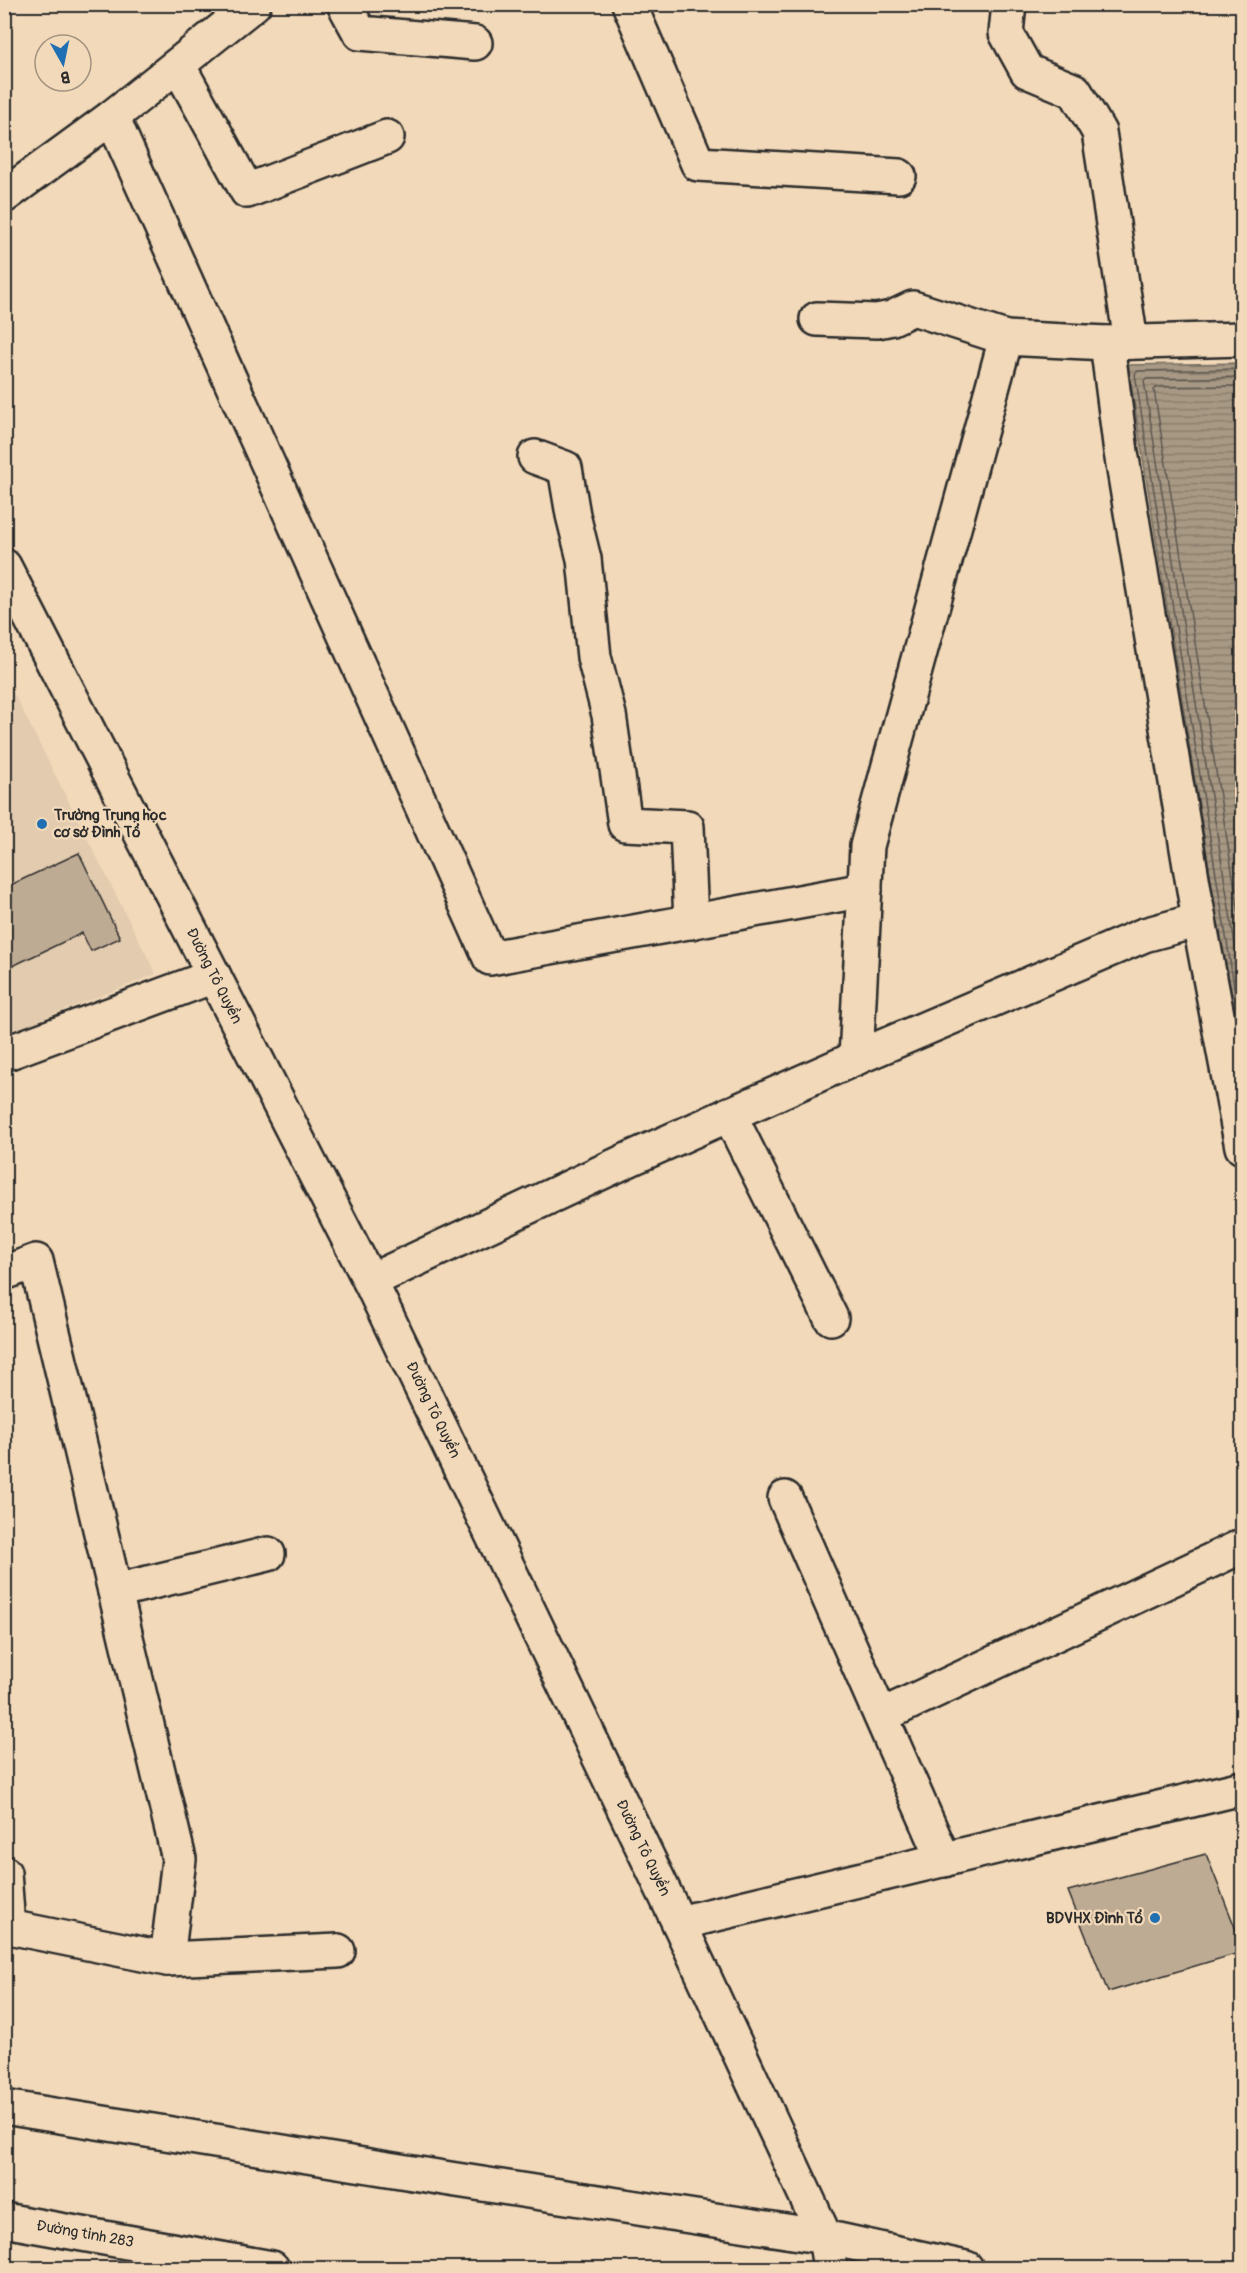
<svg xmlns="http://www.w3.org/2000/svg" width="1247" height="2273" viewBox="0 0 1247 2273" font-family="Pangolin,sans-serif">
<defs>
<pattern id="water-rules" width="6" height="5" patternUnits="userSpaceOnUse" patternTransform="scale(1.5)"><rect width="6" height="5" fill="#a89984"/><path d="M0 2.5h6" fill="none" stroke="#897d6c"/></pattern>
</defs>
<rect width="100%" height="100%" fill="#f2d9b9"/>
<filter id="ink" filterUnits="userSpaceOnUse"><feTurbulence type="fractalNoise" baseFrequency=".0167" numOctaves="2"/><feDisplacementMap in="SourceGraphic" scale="12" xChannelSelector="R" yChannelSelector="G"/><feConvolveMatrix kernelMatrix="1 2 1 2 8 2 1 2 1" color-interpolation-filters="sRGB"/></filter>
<g filter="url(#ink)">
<polygon fill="#e2cbae" points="4,674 156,974 5,1033 4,1033"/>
<polygon fill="url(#water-rules)" stroke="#766d60" stroke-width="1.5" points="1242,363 1242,1072 1128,365"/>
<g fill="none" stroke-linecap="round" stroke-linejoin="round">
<g stroke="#5d574f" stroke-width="1.5">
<polyline points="1242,369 1138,371 1135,374 1242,1035"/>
<polyline points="1242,377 1147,379 1144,381 1242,988"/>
<polyline points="1242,386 1157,387 1154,390 1242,932"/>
</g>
</g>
<g fill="#beab94" stroke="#2b2b2b" stroke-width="1.5">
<polygon points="79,853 120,938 91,951 82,933 4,970 4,888"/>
<polygon points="1206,1854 1242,1945 1242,1952 1108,1992 1068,1891"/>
</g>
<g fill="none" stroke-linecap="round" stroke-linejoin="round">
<defs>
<g id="minor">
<polyline points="344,4 360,33 475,43"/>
<polyline points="629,4 698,164 899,176"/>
<polyline points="1009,4 1006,33 1027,71 1075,91 1099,132 1131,342"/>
<polyline points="178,65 247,191 387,137"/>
<polyline points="112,117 490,958 865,890"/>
<polyline points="4,196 112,117 254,4"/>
<polyline points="817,319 877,321 892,318 913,308 1006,338 1107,343 1242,339"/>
<polyline points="1107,343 1121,452 1199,920 1242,1147"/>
<polyline points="535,457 565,468 573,515 584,559 594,657 609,715 625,824 687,827 691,922"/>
<polyline points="4,1054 214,976"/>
<polyline points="856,1058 867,846 1006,338"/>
<polyline points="729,1114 831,1318"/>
<polyline points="4,1273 36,1261 179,1859 167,1959"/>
<polyline points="370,1281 632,1158 856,1058 1144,935 1199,920"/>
<polyline points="785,1498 944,1860"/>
<polyline points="115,1591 268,1554"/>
<polyline points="881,1716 1242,1546"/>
<polyline points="4,1873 8,1927"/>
<polyline points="679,1923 1242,1788"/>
<polyline points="4,1926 167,1959 338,1951"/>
<polyline points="4,2107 450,2179 825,2237 966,2268"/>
</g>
<g id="major">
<polyline points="4,566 370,1281 679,1923 825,2237 830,2268"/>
<polyline points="4,2220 272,2268"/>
</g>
</defs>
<use href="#minor" stroke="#2b2b2b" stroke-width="38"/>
<use href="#major" stroke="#2b2b2b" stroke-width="38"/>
<use href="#minor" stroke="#f2d9b9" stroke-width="33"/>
<use href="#major" stroke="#f2d9b9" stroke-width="33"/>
</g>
</g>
<g fill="#1f6fb2" stroke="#f2d9b9" stroke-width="2">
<circle cx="42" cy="824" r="6"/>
<circle cx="1155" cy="1918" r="6"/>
</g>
<g text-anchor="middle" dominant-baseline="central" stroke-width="4.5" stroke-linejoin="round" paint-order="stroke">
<g font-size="15" font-weight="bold" fill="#2b2b2b" stroke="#f2d9b9" text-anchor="start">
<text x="54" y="815">Trường Trung học<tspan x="54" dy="17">cơ sở Đình Tổ</tspan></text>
<text x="1143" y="1918" text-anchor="end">BDVHX Đình Tổ</text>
</g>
<g font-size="15" fill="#2b2b2b" stroke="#f2d9b9">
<text transform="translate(214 976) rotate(63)">Đường Tô Quyền</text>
<text transform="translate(433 1410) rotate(64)">Đường Tô Quyền</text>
<text transform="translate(643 1848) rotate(64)">Đường Tô Quyền</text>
<text transform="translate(85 2234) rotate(10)">Đường tỉnh 283</text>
</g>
</g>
<rect width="1247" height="2273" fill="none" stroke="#f2d9b9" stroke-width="24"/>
<rect x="12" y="12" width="1223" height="2249" fill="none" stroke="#2b2b2b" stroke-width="2" filter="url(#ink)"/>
<g transform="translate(63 63) rotate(171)"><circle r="28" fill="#f2d9b9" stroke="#a29380" stroke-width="1.5"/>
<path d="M0-4.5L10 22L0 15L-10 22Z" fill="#1f6fb2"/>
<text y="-9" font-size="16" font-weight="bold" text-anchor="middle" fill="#2b2b2b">B</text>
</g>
</svg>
